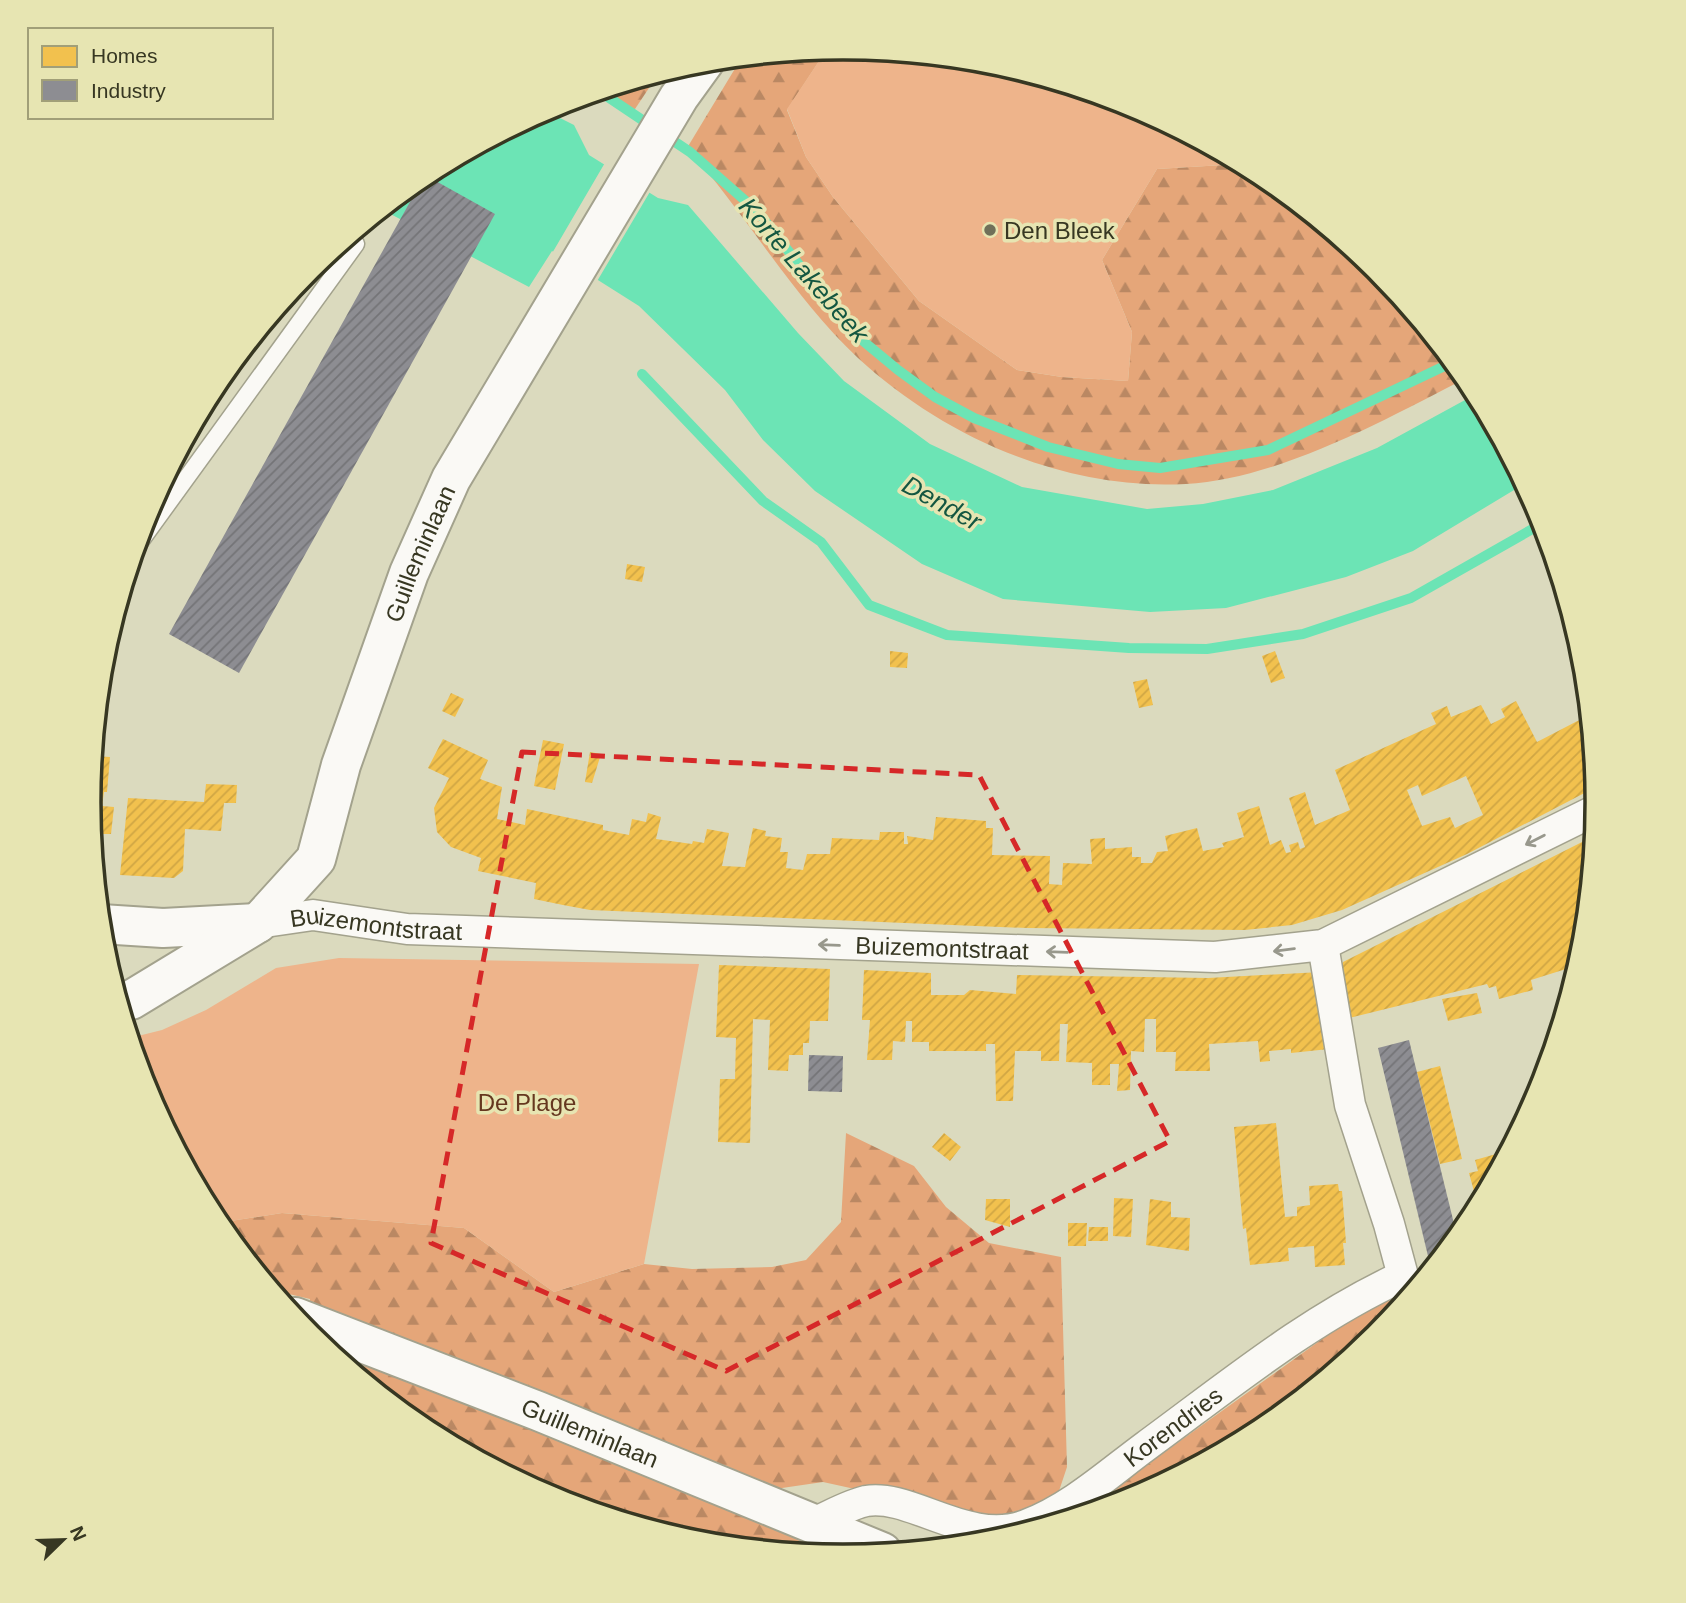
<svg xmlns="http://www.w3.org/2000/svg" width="1686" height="1603" viewBox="0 0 1686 1603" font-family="Helvetica,sans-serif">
<defs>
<pattern id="forest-firs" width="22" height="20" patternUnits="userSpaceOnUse" patternTransform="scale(1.75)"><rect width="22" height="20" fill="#e5a679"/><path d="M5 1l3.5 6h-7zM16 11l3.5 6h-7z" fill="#ba8863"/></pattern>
<pattern id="homes-hatch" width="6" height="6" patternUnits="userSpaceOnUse" patternTransform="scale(1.75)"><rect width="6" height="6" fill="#f2c14e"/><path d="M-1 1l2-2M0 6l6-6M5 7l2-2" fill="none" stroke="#d0a644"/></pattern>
<pattern id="industry-hatch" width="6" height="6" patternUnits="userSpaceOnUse" patternTransform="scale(1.75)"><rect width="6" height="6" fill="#8d8d92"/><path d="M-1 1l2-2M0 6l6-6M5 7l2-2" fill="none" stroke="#747477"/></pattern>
</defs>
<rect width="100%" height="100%" fill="#dbdabe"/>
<g fill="url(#forest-firs)">
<path d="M827 49 787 110 806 157 833 197 919 301 1017 370 1062 377 1128 381 1132 332 1102 260 1157 169 1223 165 1273 196 1294 200 1377 268 1466 378C1385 420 1278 479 1186 484 1066 491 945 438 858 358 792 296 747 215 687 148L742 57Z"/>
<polygon points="659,73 633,112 599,91"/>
<polygon points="846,1133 914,1166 946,1207 989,1243 1061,1257 1067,1467 1058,1494 1024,1514 987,1518 823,1482 782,1488 764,1520 836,1555 695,1541 554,1498 424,1428 310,1335 310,1299 272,1290 218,1223 282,1213 464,1228 554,1292 644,1264 692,1269 772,1267 806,1260 841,1222"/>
<path d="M1389 1300 1400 1301 1401 1305C1332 1388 1230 1453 1133 1497 1116 1505 1095 1509 1077 1515L1368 1306Z"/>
</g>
<g fill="#eeb48b">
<path d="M843 47C891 52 944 52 991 62 1092 84 1215 135 1294 200L1273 196 1223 165 1157 169 1102 260 1132 332 1128 381 1062 377 1017 370 919 301 833 197 806 157 787 109 827 49Z"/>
<polygon points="339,958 699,964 644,1264 554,1292 464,1228 282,1213 218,1223 146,1090 130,1038 162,1030 206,1010 276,968"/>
</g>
<polygon fill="#6ce4b5" points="544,110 574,125 589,155 658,198 688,205 798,333 844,381 930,444 1022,487 1147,509 1203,504 1273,490 1377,448 1476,394 1524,484 1413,551 1346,577 1226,608 1150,612 1003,599 922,564 815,491 763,440 725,390 639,306 552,251 529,287 381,209 424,174"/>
<polygon fill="#dbdabe" points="606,161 651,190 596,283 553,256 530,291"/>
<g fill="url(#homes-hatch)" fill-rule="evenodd">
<polygon points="627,564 645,567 642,582 625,579"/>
<polygon points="890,651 908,653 907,668 890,667"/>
<polygon points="1275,651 1285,678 1271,683 1262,656"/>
<polygon points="1147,679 1153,705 1139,708 1133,682"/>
<polygon points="451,693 464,699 455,717 442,711"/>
<path d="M1516 701 1537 742 1589 715 1596 787 1467 854 1342 910 1292 925 1245 930 1027 928 590 910 563 905 534 899 536 883 478 871 481 858 451 847 437 832 434 808 449 778 428 768 443 739 488 760 480 779 502 787 497 819 525 825 527 809 603 825V830L629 835 632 819 646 822 648 813 661 817 656 839 692 844 693 841 704 843 707 829 729 833 722 866 745 867 753 828 766 831 765 836 782 838 780 852H788L786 868 803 870 807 854H830L832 838 879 840 880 832H904V844H908L907 836 933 840 936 817 986 821V828H993L992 855 1050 856 1049 884 1062 885 1063 863 1092 864 1090 839 1105 838V849L1132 847V857H1141V863H1152L1157 852 1168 851 1165 836 1197 828 1203 851 1224 847 1222 843 1244 837 1237 813 1259 806 1270 845 1281 840 1286 853 1291 852 1289 845 1298 842 1300 849 1305 847 1289 798 1305 792 1315 825 1350 810 1335 770 1436 724 1431 713 1447 706 1451 717 1481 705 1491 724 1505 717 1501 709ZM1466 776 1483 815 1455 828 1450 817 1422 826 1407 790 1418 785 1422 796Z"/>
<polygon points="543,740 564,744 555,790 534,786"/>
<polygon points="590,752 601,754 592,783 585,782"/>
<polygon points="93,756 110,757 107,792 104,792 102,806 114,807 111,834 101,834 99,876 96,875 89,801"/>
<polygon points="206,784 237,785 236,803 224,803 221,831 185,829 183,871 174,878 120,875 128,798 204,802"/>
<polygon points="1594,836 1579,961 1566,964 1566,969 1531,980 1533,990 1499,999 1496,986 1489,988 1487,984 1341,1020 1333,976 1343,962"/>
<polygon points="719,965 830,969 828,1021 810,1021 809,1043 803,1043 803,1055 789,1055 788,1071 768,1070 770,1020 753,1019 750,1143 718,1142 720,1079 735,1079 736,1038 716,1037"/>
<polygon points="864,970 931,973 931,995 964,995 970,990 1016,994 1017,975 1208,978 1321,972 1329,1049 1291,1053 1291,1049 1269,1051 1270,1061 1260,1062 1258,1041 1209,1044 1210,1071 1175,1071 1176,1052 1156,1052 1156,1019 1145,1019 1144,1052 1131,1051 1130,1090 1117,1091 1119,1064 1110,1064 1110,1085 1092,1085 1092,1063 1066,1062 1068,1024 1060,1024 1059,1061 1041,1061 1041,1051 1015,1051 1013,1101 996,1101 995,1044 986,1044 986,1051 929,1051 929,1042 912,1042 912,1021 906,1021 905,1042 893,1041 892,1060 867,1060 870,1020 862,1020"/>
<polygon points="1477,993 1482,1013 1448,1021 1442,999"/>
<polygon points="1440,1066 1462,1159 1440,1164 1417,1072"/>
<polygon points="1276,1123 1285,1217 1297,1216 1297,1207 1310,1205 1309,1186 1338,1184 1339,1191 1342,1191 1346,1243 1343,1243 1345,1265 1315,1267 1314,1246 1288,1248 1289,1261 1250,1265 1246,1228 1243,1229 1234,1127"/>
<polygon points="944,1133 961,1147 950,1161 932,1147"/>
<polygon points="1496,1154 1506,1154 1478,1206 1469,1173 1478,1171 1475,1160"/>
<polygon points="1114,1198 1133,1199 1131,1237 1113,1236"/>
<polygon points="986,1199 1010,1199 1010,1227 985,1220"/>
<polygon points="1150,1199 1171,1202 1171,1217 1190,1218 1189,1251 1146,1245"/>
<polygon points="1068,1223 1087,1223 1086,1246 1068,1246"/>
<polygon points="1089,1227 1108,1227 1108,1241 1088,1241"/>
</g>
<g fill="url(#industry-hatch)">
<polygon points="425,175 495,214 239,673 169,634"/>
<polygon points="1409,1040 1457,1236 1443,1253 1428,1256 1378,1048"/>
<polygon points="809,1055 843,1056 842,1092 808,1091"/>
</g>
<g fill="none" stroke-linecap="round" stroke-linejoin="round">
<g stroke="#6ce4b5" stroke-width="10">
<polyline points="599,91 690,152 757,211 851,331 898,370 935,397 974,418 1048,447 1118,464 1160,468 1268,450 1453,362"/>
<polyline points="642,374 763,501 821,542 869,605 947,635 1129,648 1207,649 1303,634 1411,598 1543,523"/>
</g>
<defs>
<polyline id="service" points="135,549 356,244"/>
<g id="minor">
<path id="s1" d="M258 923 313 915 407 929 1215 957 1323 945 1596 810"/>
<path id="s2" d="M811 1524C828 1517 848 1505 866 1501 911 1493 969 1547 1026 1525 1071 1508 1108 1474 1146 1446 1228 1386 1309 1319 1403 1276L1389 1224 1350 1105 1323 945"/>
</g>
<polyline id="tertiary" points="101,924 163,928 258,923"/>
<g id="secondary">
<path id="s3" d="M119 1002 131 1000 258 923 316 859 341 765 409 573 451 479 679 97 705 61"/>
<path id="s4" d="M295 1317 538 1411 882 1552"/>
</g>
</defs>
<use href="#service" stroke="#a3a28d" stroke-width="19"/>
<use href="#minor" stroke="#a3a28d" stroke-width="33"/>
<use href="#tertiary" stroke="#a3a28d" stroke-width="42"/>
<use href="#secondary" stroke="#a3a28d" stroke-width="42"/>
<use href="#service" stroke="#faf9f5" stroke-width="16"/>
<use href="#minor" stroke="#faf9f5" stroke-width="30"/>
<use href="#tertiary" stroke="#faf9f5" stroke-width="38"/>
<use href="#secondary" stroke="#faf9f5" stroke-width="38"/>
</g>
<defs><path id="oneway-shaft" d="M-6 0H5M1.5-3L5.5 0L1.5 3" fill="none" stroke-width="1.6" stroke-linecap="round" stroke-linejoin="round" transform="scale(1.75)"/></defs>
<g stroke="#98988c">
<use href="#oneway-shaft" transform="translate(1535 840) rotate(153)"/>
<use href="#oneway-shaft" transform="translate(829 945) rotate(-178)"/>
<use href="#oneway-shaft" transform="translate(1284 950) rotate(173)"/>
<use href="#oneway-shaft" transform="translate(1057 952) rotate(-178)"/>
</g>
<path fill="none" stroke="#d62828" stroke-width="5" stroke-dasharray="14 9" stroke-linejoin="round" d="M522 752 979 775 1170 1141 726 1371 431 1243Z"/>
<circle fill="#707059" stroke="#e7e5b2" stroke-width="2.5" cx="990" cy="230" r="7"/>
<g text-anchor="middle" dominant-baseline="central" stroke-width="7" stroke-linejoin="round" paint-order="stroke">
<g font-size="24" fill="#373722" stroke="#e7e5b2" text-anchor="start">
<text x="1004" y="230">Den Bleek</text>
</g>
<g font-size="24" fill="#373722" stroke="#e7e5b2">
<text stroke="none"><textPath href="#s3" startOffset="570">Guilleminlaan</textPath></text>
<text stroke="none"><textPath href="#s1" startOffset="119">Buizemontstraat</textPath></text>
<text stroke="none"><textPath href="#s1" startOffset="686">Buizemontstraat</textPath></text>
<text stroke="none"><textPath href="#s2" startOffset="402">Korendries</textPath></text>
<text stroke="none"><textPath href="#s4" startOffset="317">Guilleminlaan</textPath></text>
</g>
<g font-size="24" fill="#65371f" stroke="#e7e5b2">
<text x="527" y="1102">De Plage</text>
</g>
<g font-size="26" font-style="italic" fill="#145741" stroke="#e7e5b2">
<text transform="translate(804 270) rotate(49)">Korte Lakebeek</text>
<text transform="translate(942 503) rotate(29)">Dender</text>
</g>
</g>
<path d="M0 0H1686V1603H0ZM101 802a742 742 0 1 1 1484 0a742 742 0 1 1-1484 0Z" fill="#e7e5b2" fill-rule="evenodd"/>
<path fill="none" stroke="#373722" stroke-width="3.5" d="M101 802a742 742 0 1 1 1484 0a742 742 0 1 1-1484 0Z"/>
<rect x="28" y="28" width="245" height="91" fill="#e7e5b2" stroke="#a19f78" stroke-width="2"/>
<rect x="42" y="46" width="35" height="21" fill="#f2c14e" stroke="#a19f78" stroke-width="2"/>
<text x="91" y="63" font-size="21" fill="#373722">Homes</text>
<rect x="42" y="80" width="35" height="21" fill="#8d8d92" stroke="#a19f78" stroke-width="2"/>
<text x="91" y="98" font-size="21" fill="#373722">Industry</text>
<g transform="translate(63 1540) rotate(67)" stroke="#e7e5b2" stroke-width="5" paint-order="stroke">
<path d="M0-5L12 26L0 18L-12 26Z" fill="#373722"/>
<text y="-10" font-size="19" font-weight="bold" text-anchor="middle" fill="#373722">N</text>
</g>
</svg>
